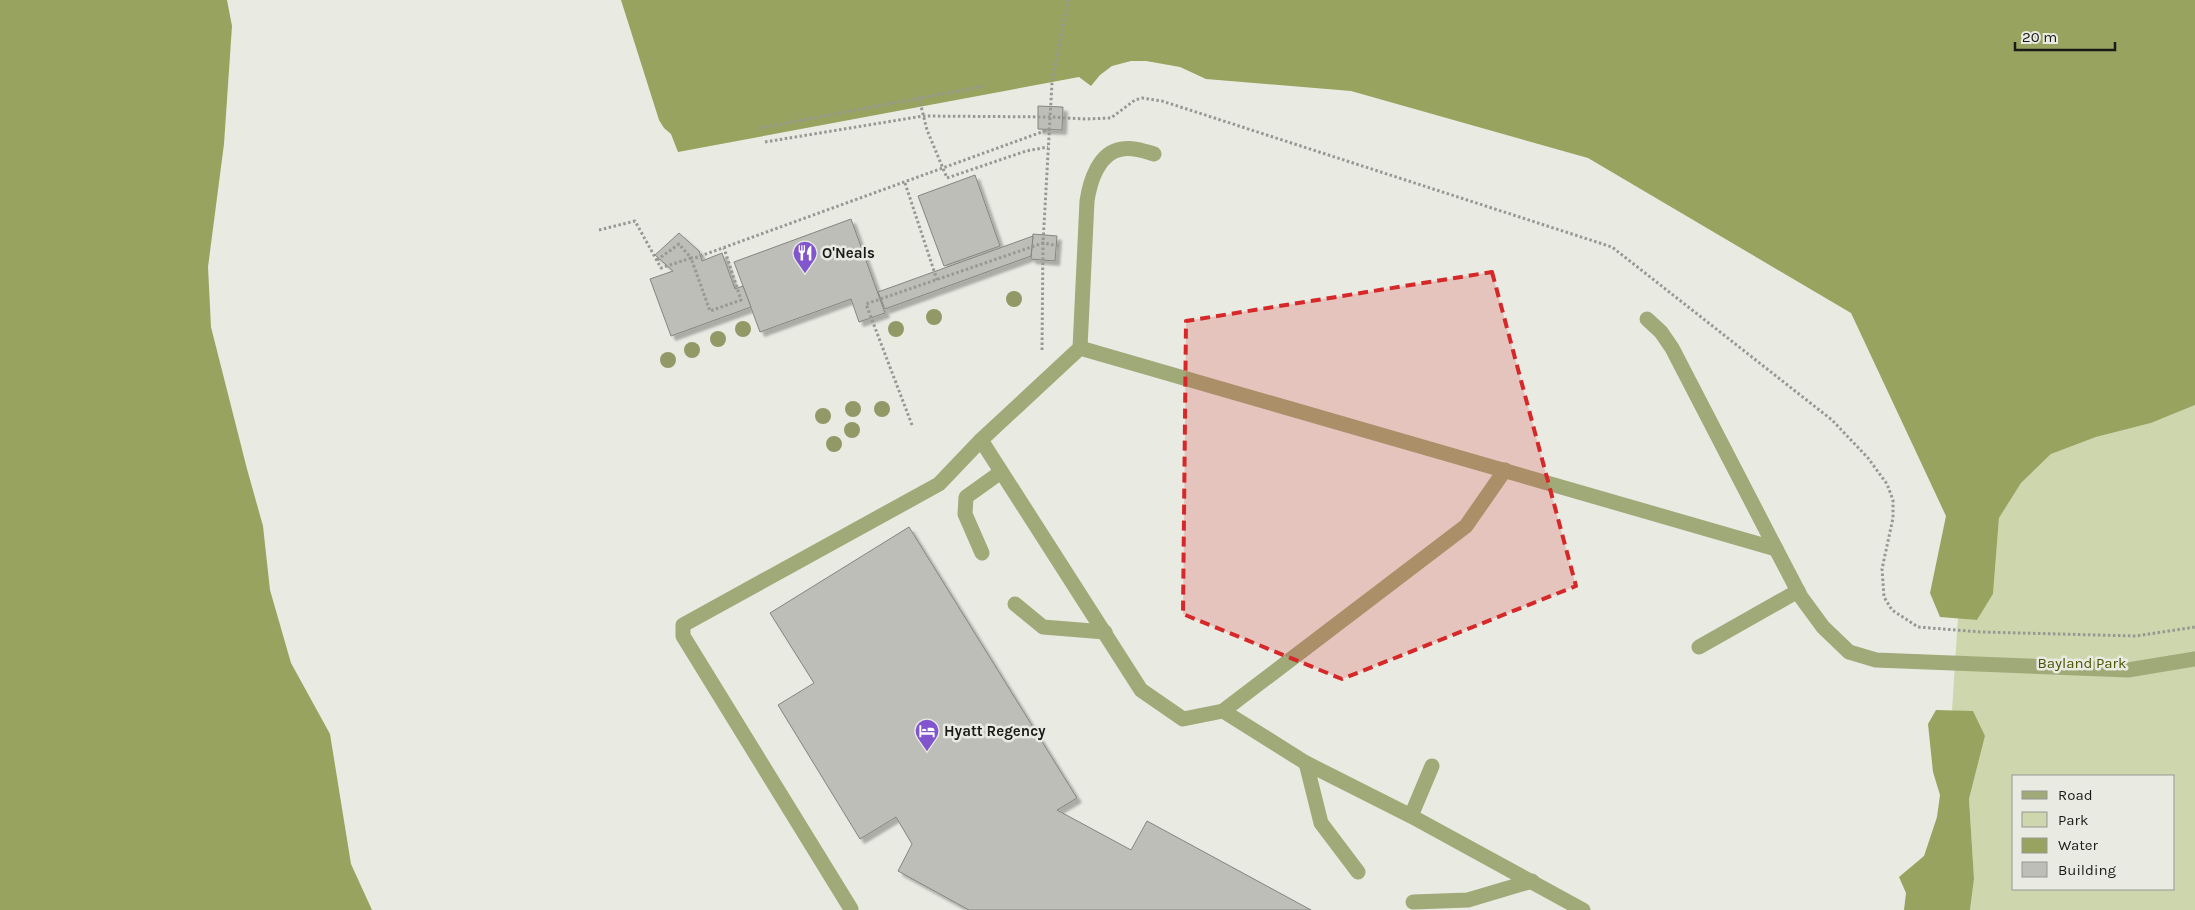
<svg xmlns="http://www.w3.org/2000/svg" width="2195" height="910" viewBox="0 0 2195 910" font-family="Karla,sans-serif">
<defs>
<filter id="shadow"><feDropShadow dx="4.5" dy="4.5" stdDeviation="1" flood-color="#0004"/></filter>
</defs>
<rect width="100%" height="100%" fill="#e9ebe3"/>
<path fill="#ced6ad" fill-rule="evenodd" d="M2195 405V910H1970L1974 879 1969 799 1985 736 1952 710 1958 618 1977 620 1993 594 1999 518 2021 483 2051 454 2096 437 2151 423ZM2014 776H2174V889H2014Z"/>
<g fill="#98a35f">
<polygon points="0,0 227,0 232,26 224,144 208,267 211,327 247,469 263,526 270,590 291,663 330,734 351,864 372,910 0,910"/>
<polygon points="621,0 2195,0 2195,405 2151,423 2096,437 2051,454 2021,483 1999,518 1993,594 1977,620 1940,617 1930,593 1946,516 1851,313 1588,158 1351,91 1206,79 1180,67 1146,61 1131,61 1112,66 1100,75 1091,86 1079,77 678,152 671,134 664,128 659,120"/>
<polygon points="1936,710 1973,711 1985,736 1969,799 1974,879 1970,910 1904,910 1906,893 1899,877 1924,856 1937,817 1940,795 1933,772 1928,724"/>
</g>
<g fill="#bcbeb7" stroke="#84867f" filter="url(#shadow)">
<polygon points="1038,106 1063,107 1062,130 1038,129"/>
<polygon points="975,175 1000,246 944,266 918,196"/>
<polygon points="851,219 885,313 859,322 851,299 760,332 734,262"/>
<polygon points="679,233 699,251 702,261 722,253 735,289 743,286 751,307 671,336 650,279 673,271 655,255"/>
<polygon points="1033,234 1057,236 1055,261 1031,259"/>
<polygon points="1033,236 1031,256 885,309 878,292"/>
<polygon points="909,527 1077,798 1057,810 1131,850 1147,821 1311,910 969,910 898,871 912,844 896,817 860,839 778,705 814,683 770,613"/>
</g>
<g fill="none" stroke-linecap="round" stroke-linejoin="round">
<g stroke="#979893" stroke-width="3" stroke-dasharray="2.5 2.5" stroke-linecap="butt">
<polyline points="919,98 927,130 947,178 1026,151 1048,147"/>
<polyline points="760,128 984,86"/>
<polyline points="765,142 923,116 1051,117 1085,119 1111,118 1135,100 1142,98 1162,101 1612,247 1832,420 1868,458 1887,484 1893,500 1893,518 1882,569 1884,597 1892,610 1918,627 1981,632 2136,636 2195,627"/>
<polyline points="905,183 937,280"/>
<polyline points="599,230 635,221 661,268 691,258 710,311 741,300 724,248"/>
<polyline points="657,260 679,244 691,258 695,258 1050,129"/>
<polyline points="1042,350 1043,243 1052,83 1068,0"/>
<polyline points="912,425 866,304 1043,243 1060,246"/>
</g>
<g stroke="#a0a978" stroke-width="15">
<path d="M1154 154C1144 151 1133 147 1122 149 1099 152 1090 181 1087 201L1080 348 981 440 1141 690 1183 719 1223 711 1466 526 1505 470"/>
<polyline points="1647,319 1661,332 1672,348 1776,549"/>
<polyline points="1080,348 1776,549"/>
<polyline points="982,553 965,514 966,497 1001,472"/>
<polyline points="1015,604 1043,627 1105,632"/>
<polyline points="1699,647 1798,591"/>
<polyline points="1223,711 1306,763 1411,816"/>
<polyline points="1306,763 1321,823 1358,872"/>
<polyline points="1432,766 1411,816 1583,910"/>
<polyline points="1413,902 1468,900 1532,881"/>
<polyline points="851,909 683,636 683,625 939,484 981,440"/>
</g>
<polyline stroke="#a0a978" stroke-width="15" points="1776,549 1801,597 1823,627 1849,652 1876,660 2128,670 2195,659"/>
</g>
<g fill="#929866">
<circle cx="1014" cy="299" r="8"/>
<circle cx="934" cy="317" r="8"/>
<circle cx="743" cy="329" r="8"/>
<circle cx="896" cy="329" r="8"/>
<circle cx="718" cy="339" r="8"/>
<circle cx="692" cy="350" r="8"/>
<circle cx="668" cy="360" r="8"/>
<circle cx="853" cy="409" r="8"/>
<circle cx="882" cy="409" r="8"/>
<circle cx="823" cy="416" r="8"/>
<circle cx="852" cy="430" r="8"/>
<circle cx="834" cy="444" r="8"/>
</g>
<path fill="#d62828" fill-opacity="0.2" stroke="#d62828" stroke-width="4" stroke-dasharray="10 6" stroke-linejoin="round" d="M1492 272 1576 586 1342 679 1183 614 1186 321Z"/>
<defs>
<symbol id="restaurant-pin" viewBox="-11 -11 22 30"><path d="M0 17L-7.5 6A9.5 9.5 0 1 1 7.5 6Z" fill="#8055ce" stroke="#e9ebe3"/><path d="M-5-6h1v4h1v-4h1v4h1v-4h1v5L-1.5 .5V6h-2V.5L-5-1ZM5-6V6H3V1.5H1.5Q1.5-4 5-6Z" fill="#fff"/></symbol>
<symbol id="hotel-pin" viewBox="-11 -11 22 30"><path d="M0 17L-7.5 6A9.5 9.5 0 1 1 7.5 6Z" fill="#8055ce" stroke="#e9ebe3"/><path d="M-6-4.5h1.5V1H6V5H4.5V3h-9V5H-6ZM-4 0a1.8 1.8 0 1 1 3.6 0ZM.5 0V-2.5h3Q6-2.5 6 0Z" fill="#fff"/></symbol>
</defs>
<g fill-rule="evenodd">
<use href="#restaurant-pin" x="791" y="239" width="28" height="38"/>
<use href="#hotel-pin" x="913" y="717" width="28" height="38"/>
</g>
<g text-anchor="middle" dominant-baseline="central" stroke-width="5" stroke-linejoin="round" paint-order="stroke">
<g font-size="15" font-weight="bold" fill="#1a1a18" stroke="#e9ebe3" text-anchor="start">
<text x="822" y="253">O'Neals</text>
<text x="944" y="731">Hyatt Regency</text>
</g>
<g font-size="15" fill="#4b5400" stroke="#e9ebe3">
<text x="2082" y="663">Bayland Park</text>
</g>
</g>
<rect x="2012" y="775" width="162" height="115" fill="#e9ebe3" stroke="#969792"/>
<rect x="2022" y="791" width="25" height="8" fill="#a0a978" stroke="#969792"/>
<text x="2058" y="800" font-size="15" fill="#1a1a18">Road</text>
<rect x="2022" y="812" width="25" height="15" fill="#ced6ad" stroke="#969792"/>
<text x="2058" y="825" font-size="15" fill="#1a1a18">Park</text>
<rect x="2022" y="838" width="25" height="15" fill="#98a35f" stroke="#969792"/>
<text x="2058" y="850" font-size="15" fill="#1a1a18">Water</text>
<rect x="2022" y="862" width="25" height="15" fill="#bcbeb7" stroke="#969792"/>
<text x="2058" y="875" font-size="15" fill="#1a1a18">Building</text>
<path d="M2015 42v8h100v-8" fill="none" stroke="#1a1a18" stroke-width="2.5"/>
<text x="2022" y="42" font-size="15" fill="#1a1a18" stroke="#e9ebe3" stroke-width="4" paint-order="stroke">20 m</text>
</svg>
